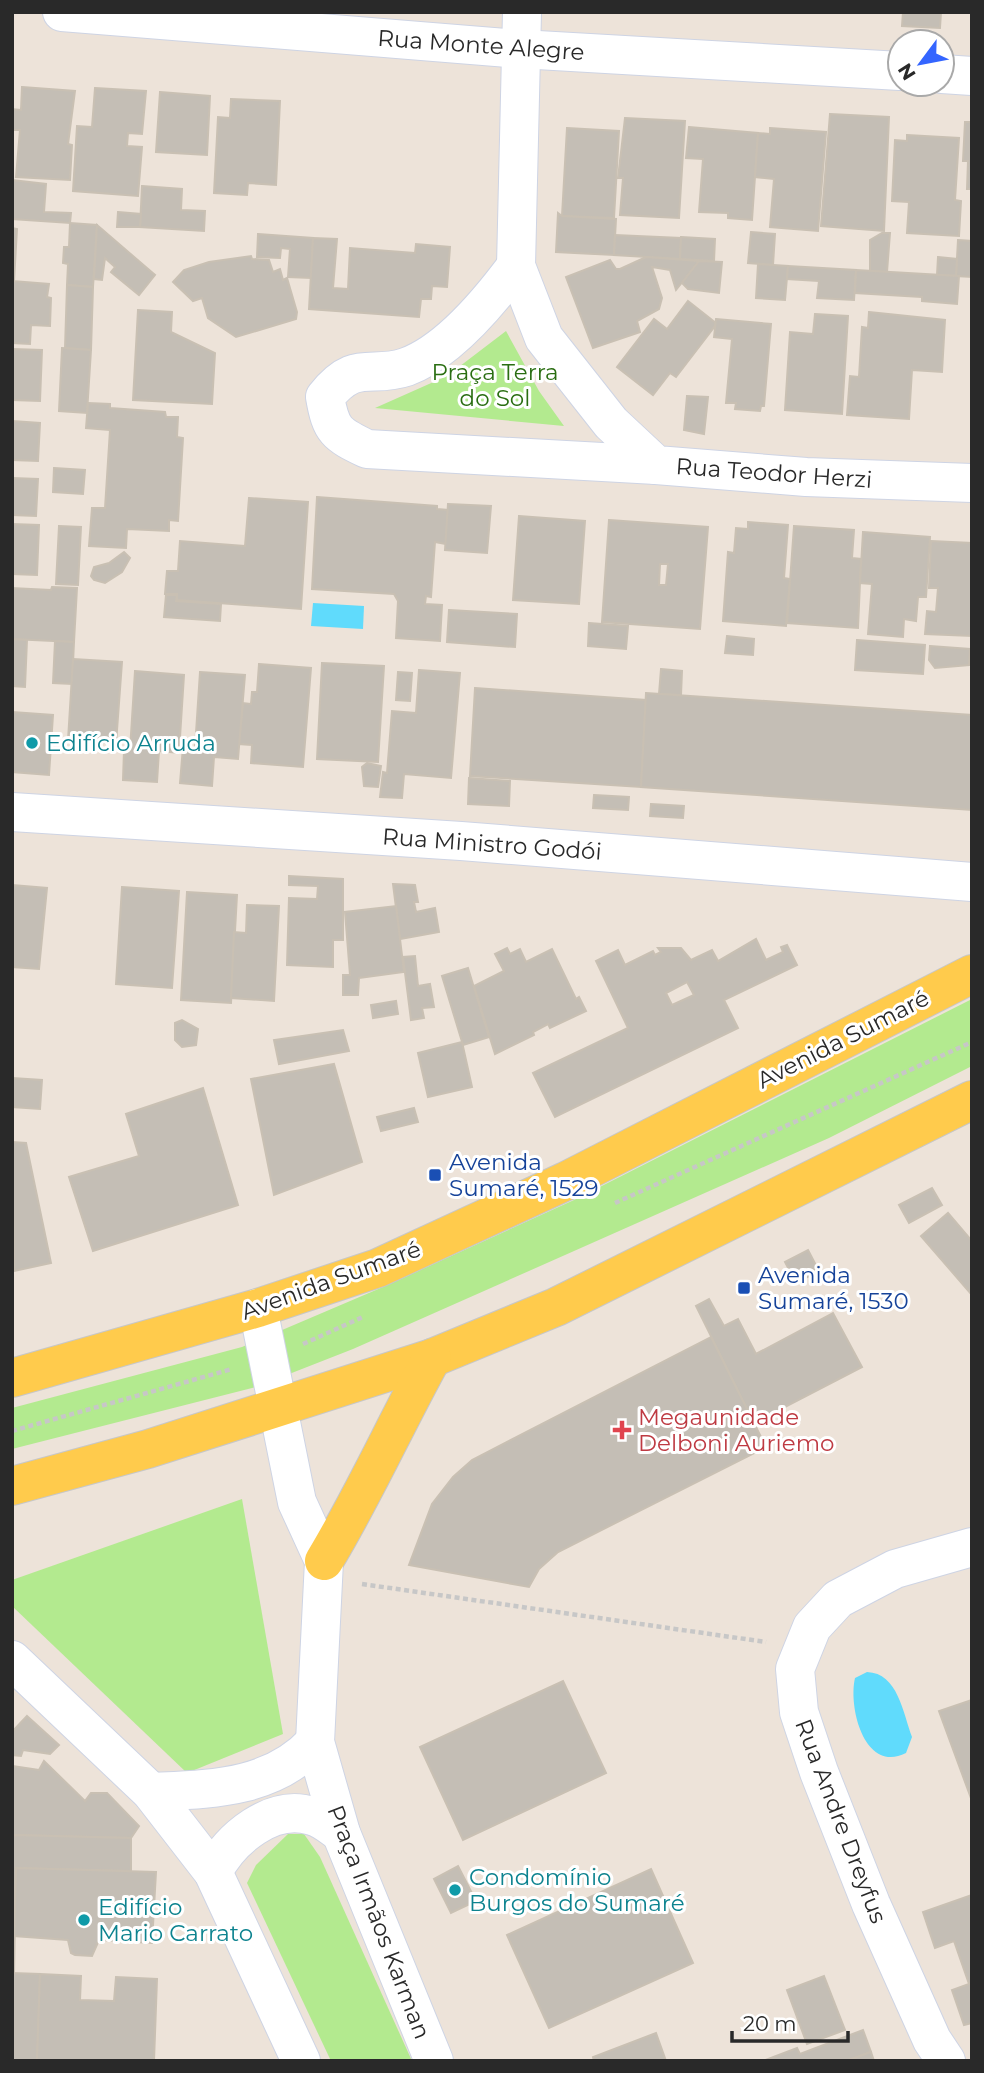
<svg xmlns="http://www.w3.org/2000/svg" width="984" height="2073" viewBox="0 0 984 2073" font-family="Montserrat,sans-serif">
<rect width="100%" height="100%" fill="#ede3d9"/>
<g fill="#b3ea8f">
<polygon points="506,331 539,391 564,426 375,408 447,376"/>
<polygon points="972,999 972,1066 829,1138 353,1349 256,1387 12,1449 12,1408 242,1347 383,1287 574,1200"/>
<polygon points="242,1499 283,1734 187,1773 12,1606 12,1580"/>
<polygon points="288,1834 304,1834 320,1857 412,2061 331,2061 247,1883 256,1865"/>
</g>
<g fill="#60dbfc">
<polygon points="313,603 364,606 363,629 311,626"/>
<path d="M867 1672C898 1673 903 1713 912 1737L906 1753C865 1774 848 1708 855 1678Z"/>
</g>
<g fill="#c4beb5" stroke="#c9c0b3" stroke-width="2" fill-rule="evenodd">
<polygon points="903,12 941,12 940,28 902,26"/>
<polygon points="22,87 75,91 68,144 72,145 70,180 16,177 20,130 12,130 12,109 21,110"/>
<polygon points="95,88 146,91 142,134 128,133 127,146 142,147 138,196 73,191 77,126 92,127"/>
<polygon points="160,92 210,96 207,155 156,152"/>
<polygon points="231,99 280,101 276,185 248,183 247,195 214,193 218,117 230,118"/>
<polygon points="830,114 889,117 884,231 821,226"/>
<polygon points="625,118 685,121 679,218 620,215 623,178 618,178"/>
<polygon points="965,122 972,122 972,189 967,189 968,161 963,161"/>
<polygon points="689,127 758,133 752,220 728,218 728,213 699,212 703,159 686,158"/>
<polygon points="567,128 619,131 614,218 562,216"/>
<polygon points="770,128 826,132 818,231 770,227 774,179 755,177 758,133 770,134"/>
<polygon points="907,135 959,138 955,200 961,201 959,236 907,233 909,202 892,201 895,140 907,141"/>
<polygon points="12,180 46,184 44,212 71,213 70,223 12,219"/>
<polygon points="142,186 182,189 181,210 205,211 204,231 140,227"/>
<polygon points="118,212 141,214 140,227 117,227"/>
<polygon points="558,213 562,216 616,219 614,255 556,252"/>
<polygon points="70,223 97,225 93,287 67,285 68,264 63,263 64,247 69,247"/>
<polygon points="97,225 155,275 139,295 111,272 115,267 105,258 102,280 94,279"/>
<polygon points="12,228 17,229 14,281 12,281"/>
<polygon points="751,232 775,234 773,265 748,263"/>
<polygon points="882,233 890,233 887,272 870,271 870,240"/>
<polygon points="258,234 313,238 311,278 288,277 290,249 281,248 280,258 257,257"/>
<polygon points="615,235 681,238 680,259 614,255"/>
<polygon points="681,237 715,239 714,261 680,259"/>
<polygon points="313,238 337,239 333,288 348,289 350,248 415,253 416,244 450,247 447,287 432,286 431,299 421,299 419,317 309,309"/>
<polygon points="958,240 972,241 972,277 956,276"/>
<polygon points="251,256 252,259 269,260 273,272 280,269 283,280 287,278 297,312 296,319 236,337 208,318 202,298 193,301 173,282 184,270 209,262"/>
<polygon points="646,257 699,261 676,290 670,270 652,267 662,298 659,309 637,321 640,332 593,348 566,277 610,260 616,269 620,269"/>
<polygon points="938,257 957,259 956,276 937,275"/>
<polygon points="699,261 722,262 719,293 688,289 682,283"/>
<polygon points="758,264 788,266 785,300 756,298"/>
<polygon points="788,266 856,270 854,300 817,298 819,281 787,279"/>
<polygon points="856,270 959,276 957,304 922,301 922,297 855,293"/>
<polygon points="12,281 49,284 47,297 51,298 50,326 31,325 30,344 12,343"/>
<polygon points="67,285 93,287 91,350 65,348"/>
<polygon points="688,301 716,323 715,326 676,377 670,373 653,395 617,367 654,319 667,329"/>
<polygon points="138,310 172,312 171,332 215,353 212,404 133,400"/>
<polygon points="869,312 945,320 942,372 912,370 909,419 847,415 850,376 859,377 862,327 868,328"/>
<polygon points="815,314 848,316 842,414 785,410 790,332 813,334"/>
<polygon points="716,319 771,324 764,406 761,406 760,411 735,409 736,403 726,403 732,339 714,337"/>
<polygon points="62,348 91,350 87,413 59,411"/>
<polygon points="12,349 42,350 40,401 12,400"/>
<polygon points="687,396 708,397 704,434 684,430"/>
<polygon points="88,403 110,404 110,408 165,412 166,417 178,417 177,437 183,438 178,521 169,520 169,531 127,529 126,548 89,546 92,508 105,508 110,430 86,428"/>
<polygon points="12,421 40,423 38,461 12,460"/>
<polygon points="54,468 85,470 83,494 53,492"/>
<polygon points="12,478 38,479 36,516 12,515"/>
<polygon points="317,497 437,506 437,509 448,510 446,544 435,542 431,597 426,596 425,604 442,605 440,641 396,638 398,601 394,594 312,589"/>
<polygon points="249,498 308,502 301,609 177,600 177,594 165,594 167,571 178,571 180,541 245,546"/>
<polygon points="448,504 491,506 487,553 445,550"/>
<polygon points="519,516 585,521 579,604 513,600"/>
<path d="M609 520 708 527 700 629 602 622ZM660 564H668L666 585H659Z"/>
<polygon points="748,522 788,525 784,578 790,579 786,626 723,621 728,552 734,553 736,528 748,529"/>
<polygon points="12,524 39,525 37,575 12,574"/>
<polygon points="59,526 81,527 78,585 56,584"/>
<polygon points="794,526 854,530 852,558 861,559 858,628 787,623"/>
<polygon points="863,532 930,537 926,597 918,597 916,621 904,619 903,637 868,634 872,584 860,583"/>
<polygon points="931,541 972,543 972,636 925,634 927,611 936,612 938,588 929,588"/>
<polygon points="124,552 130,558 122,572 105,583 94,580 91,576 94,567 109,563"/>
<polygon points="52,587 77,588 74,642 12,639 12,588 51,590"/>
<polygon points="166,595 177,595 176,601 221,604 220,621 164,617"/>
<polygon points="449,610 517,614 515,647 447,642"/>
<polygon points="589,623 628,626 626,649 588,646"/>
<polygon points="727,636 754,639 753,655 725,653"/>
<polygon points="12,639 27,640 25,687 12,686"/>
<polygon points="857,640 925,645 923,674 855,670"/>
<polygon points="55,641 74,642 72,684 53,683"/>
<polygon points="930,646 970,649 969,665 935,668 929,660"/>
<polygon points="73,659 122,662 116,744 68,740"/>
<polygon points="322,663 384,666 378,762 317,759"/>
<polygon points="259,664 311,668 303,767 251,763 252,745 239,744 243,703 251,704 252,692 257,692"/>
<polygon points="661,669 682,671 681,695 659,694"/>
<polygon points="419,670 460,673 451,778 404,774 402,798 380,797 383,772 387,773 392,711 416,713"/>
<polygon points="135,671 184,675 179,753 159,751 157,782 123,780 124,750 130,750"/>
<polygon points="200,672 245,675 238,759 214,757 212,786 180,783 183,747 195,748"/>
<polygon points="398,672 412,673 410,701 396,700"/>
<polygon points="475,688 646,700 641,787 470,776"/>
<polygon points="646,693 972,715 972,810 641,787"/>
<polygon points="12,712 53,715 49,775 12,772"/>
<polygon points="367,763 381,766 378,787 364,786 362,767"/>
<polygon points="469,778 510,781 509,806 468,804"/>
<polygon points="594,795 629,797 628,810 593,808"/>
<polygon points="651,804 684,806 683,818 650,816"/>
<polygon points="289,876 343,879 343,940 333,940 333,967 287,965 289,898 317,899 318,886 289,885"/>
<polygon points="393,884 415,885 418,902 414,902 416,912 435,908 439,932 400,939"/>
<polygon points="12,885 47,888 39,969 12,967"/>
<polygon points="122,887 179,891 172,988 116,984"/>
<polygon points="187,892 237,895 231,1003 181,1000"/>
<polygon points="247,905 279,906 274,1001 231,998 234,932 246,933"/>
<polygon points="396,906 404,972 359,978 358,995 343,995 343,975 350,975 345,912"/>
<path d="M756 939 766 960 783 952 781 947 787 945 797 965 724 1000 738 1028 555 1117 533 1073 628 1028 596 961 618 950 625 965 653 951 655 955 661 952 658 948H681L691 960 712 950 718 961ZM687 982 694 995 672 1005 666 993Z"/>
<polygon points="507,948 510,954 520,949 526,962 552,949 576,999 579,997 586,1011 550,1028 548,1024 533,1032 534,1035 495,1054 474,986 504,971 495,954"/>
<polygon points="415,956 418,986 430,984 434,1007 422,1008 424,1018 411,1020 403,957"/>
<polygon points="468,968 489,1037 463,1045 442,976"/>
<polygon points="396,1001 398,1014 373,1018 371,1005"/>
<polygon points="182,1020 198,1029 196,1045 182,1047 175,1040 175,1023"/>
<polygon points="343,1030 349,1051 279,1064 274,1040"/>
<polygon points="462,1042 472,1087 428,1097 418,1053"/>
<polygon points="334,1064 362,1162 274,1195 251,1079"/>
<polygon points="12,1078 42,1080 40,1109 12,1107"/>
<polygon points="203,1088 238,1205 93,1251 69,1177 139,1156 126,1114"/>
<polygon points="414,1108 418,1122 381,1131 377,1117"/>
<polygon points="12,1142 26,1143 51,1263 14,1271"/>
<polygon points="932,1188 942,1205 909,1223 899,1205"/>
<polygon points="948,1213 972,1241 972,1295 921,1236"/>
<polygon points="808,1250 819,1271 796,1283 785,1262"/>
<polygon points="709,1299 724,1326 738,1319 756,1354 833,1313 862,1367 754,1423 696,1306"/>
<polygon points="711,1337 766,1447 558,1552 539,1569 529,1587 409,1565 432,1504 453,1477 472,1460"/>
<polygon points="563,1681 606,1773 463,1840 420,1747"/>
<polygon points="972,1700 972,1801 939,1711"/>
<polygon points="27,1716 59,1745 50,1754 23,1750 21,1756 12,1755 12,1732"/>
<polygon points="44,1761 85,1801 91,1793 107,1793 139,1826 131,1838 12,1835 12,1766 39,1770"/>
<polygon points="12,1835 131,1838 131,1871 16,1868 14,1973"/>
<polygon points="458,1866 476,1901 451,1913 434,1879"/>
<polygon points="16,1868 156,1872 152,1943 99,1940 92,1956 75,1955 71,1953 68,1940 14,1936"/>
<polygon points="651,1869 693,1963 549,2028 507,1935"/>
<polygon points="972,1895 972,2023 964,2025 952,1990 969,1984 954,1941 935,1948 923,1912"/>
<polygon points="12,1973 40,1974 37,2061 12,2061"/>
<polygon points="40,1974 81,1976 80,2000 114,2001 116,1977 157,1979 154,2061 37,2061"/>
<polygon points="824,1976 845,2030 807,2044 787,1990"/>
<polygon points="863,2030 871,2052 846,2061 763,2061 797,2048 800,2054"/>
<polygon points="656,2033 666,2061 594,2061 593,2057"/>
<polygon points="871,2052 874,2061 846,2061"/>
</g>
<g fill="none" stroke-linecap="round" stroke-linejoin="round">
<defs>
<g id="minor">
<polyline points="62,12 520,49 900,71"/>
<polyline points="522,12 516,266 544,338 611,423 656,465 806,477 972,483"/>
<polyline points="942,74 972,76"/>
<path d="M516 266C490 301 448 352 406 367 370 379 356 358 325 397 331 431 336 434 367 449L656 465"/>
<polyline points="12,812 461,841 972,882"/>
<polyline points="258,1308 297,1502 324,1561 315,1742 341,1833 434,2061"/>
<polyline points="12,1660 151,1792 213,1872 301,2061"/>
<path d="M151 1792C211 1789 272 1789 315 1742"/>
<path d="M213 1872C230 1839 272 1803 312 1816 323 1819 332 1827 341 1833"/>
<polyline points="946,2061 932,2040 871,1904 819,1772 799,1712 795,1669 812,1627 838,1599 895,1569 972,1547"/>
</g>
<g id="primary">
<polyline points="12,1378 258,1308 378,1268 566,1181 972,974"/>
<polyline points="12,1486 148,1449 432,1358 556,1307 972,1100"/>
<path d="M324 1561C364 1495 395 1425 432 1358"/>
</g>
</defs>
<use href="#minor" stroke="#ced4e4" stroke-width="40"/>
<use href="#primary" stroke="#c7c7c7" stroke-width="40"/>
<g stroke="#c7c7c7" stroke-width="4.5" stroke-dasharray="5 3.5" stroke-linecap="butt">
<polyline points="615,1203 972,1042"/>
<polyline points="303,1344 365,1316"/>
<polyline points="12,1431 232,1369"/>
<polyline points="362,1584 766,1642"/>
</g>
<use href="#minor" stroke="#fff" stroke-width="38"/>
<use href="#primary" stroke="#ffcb4c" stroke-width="38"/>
</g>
<g fill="#0f9aa8" stroke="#fff" stroke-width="2.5">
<circle cx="32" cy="743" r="7"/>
<circle cx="455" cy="1890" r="7"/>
<circle cx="84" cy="1920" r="7"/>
</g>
<g fill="#1a4fb4" stroke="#fff" stroke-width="2.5">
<rect x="428" y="1168" width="14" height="14" rx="3.5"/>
<rect x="737" y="1281" width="14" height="14" rx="3.5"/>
</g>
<path fill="#e0444e" stroke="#fff" stroke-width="2.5" d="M618.5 1419.5h7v7h7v7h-7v7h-7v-7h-7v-7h7z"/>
<g text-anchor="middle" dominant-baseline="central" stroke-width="6" stroke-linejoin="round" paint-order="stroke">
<g font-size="23" fill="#292929" stroke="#fff">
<text transform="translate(481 45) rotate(4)">Rua Monte Alegre</text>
<text transform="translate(774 473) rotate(4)">Rua Teodor Herzi</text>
<text transform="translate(492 844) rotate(4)">Rua Ministro Godói</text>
<text transform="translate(843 1039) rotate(-27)">Avenida Sumaré</text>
<text transform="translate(331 1280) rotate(-20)">Avenida Sumaré</text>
<text transform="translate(841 1821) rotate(69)">Rua Andre Dreyfus</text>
<text transform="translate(379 1922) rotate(69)">Praça Irmãos Karman</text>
</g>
<g font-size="23" fill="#2a6e12" stroke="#fff">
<text x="495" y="372">Praça Terra<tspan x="495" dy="26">do Sol</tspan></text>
</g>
<g font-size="23" fill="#0d838f" stroke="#fff" text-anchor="start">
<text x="46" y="743">Edifício Arruda</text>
<text x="469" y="1877">Condomínio<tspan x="469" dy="26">Burgos do Sumaré</tspan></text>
<text x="98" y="1907">Edifício<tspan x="98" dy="26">Mario Carrato</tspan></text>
</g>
<g font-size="23" fill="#164399" stroke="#fff" text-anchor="start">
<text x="449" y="1162">Avenida<tspan x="449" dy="26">Sumaré, 1529</tspan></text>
<text x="758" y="1275">Avenida<tspan x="758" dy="26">Sumaré, 1530</tspan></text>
</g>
<g font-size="23" fill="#be3a42" stroke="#fff" text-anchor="start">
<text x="638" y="1417">Megaunidade<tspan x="638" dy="26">Delboni Auriemo</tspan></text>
</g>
</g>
<rect width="984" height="2073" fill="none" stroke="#292929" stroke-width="28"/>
<g transform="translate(921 63) rotate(238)"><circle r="33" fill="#ffffff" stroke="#a9a9a9" stroke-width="2"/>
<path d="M0-5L12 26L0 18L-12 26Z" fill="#3465ff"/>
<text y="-10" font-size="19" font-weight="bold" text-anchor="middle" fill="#292929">N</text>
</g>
<path d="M732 2031v10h116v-10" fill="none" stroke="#292929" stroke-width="3.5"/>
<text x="743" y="2031" font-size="21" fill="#292929" stroke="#ffffff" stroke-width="5" paint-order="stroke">20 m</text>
</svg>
